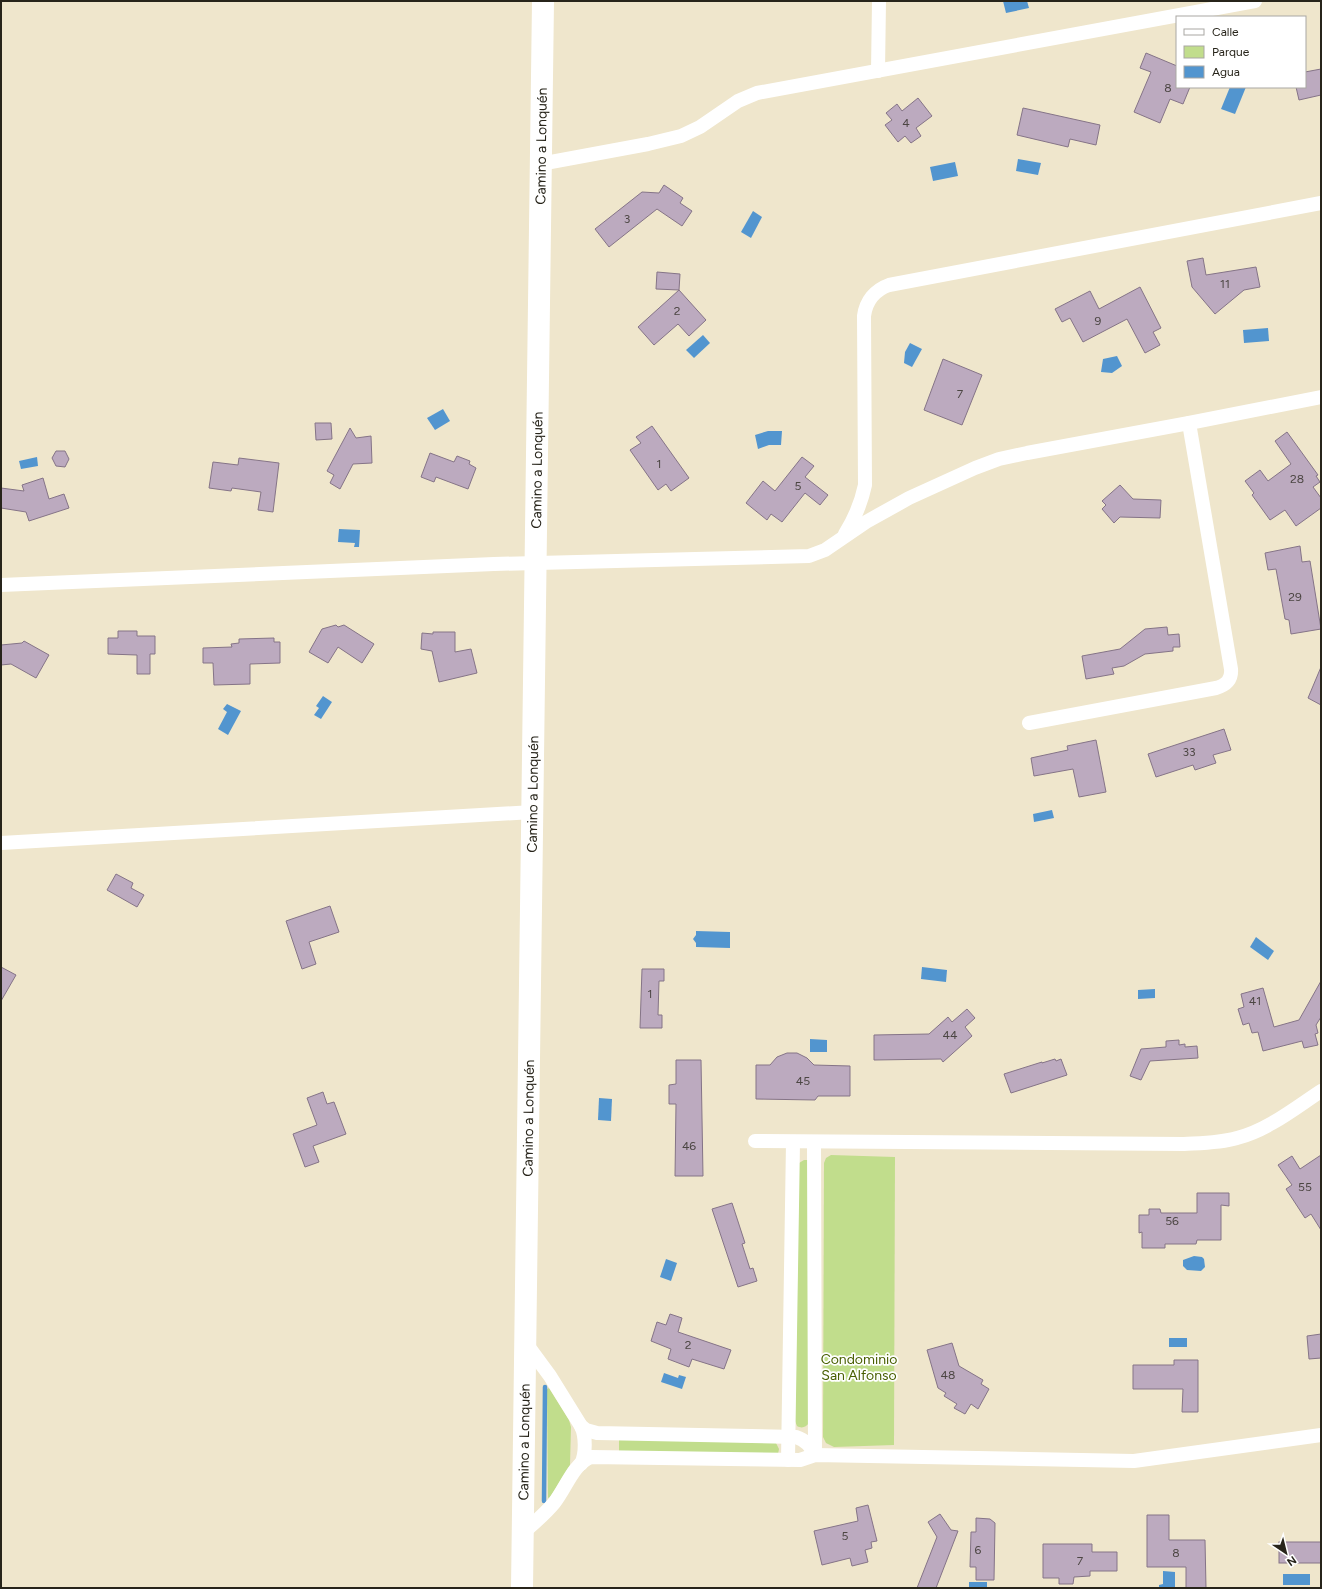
<svg xmlns="http://www.w3.org/2000/svg" width="1322" height="1589" viewBox="0 0 1322 1589" font-family="Figtree,sans-serif">
<style>
.green{fill:#c1dd8c}
.water{fill:#5295cf}
.lines{fill:none;stroke-linecap:round;stroke-linejoin:round}
.stream{stroke:#5295cf;stroke-width:4.5}
.building{fill:#bcaabf;stroke:#857487}
.street{stroke:#fff;stroke-width:14}
.primary{stroke:#fff;stroke-width:22}
.labels{text-anchor:middle;stroke-width:3.5;stroke-linejoin:round;paint-order:stroke}
.number-label{font-size:12px;fill:#4c4643}
.street-label{font-size:14px;fill:#27241a;stroke:#fff}
.park-label{font-size:14px;fill:#485e00;stroke:#fff}
</style>
<rect width="100%" height="100%" fill="#efe6cc"/>
<g class="green">
<path d="M 831,1155 L 895,1157 L 894,1445 L 834,1447 L 826,1443 L 823,1437 L 824,1163 L 826,1158 Z"/>
<path d="M 804,1160 L 808,1160 L 809,1423 C 806,1427 802,1429 797,1426 L 795,1421 L 799,1163 Z"/>
<path d="M 549,1388 L 569,1420 L 571,1427 L 570,1465 L 549,1499 L 548,1497 L 547,1389 Z"/>
<path d="M 619,1439 L 776,1443 L 779,1449 L 778,1454 L 619,1452 Z"/>
</g>
<g class="water">
<path d="M 1003,1 L 1027,1 L 1029,8 L 1006,13 Z"/>
<path d="M 1230,87 L 1246,87 L 1235,114 L 1221,109 Z"/>
<path d="M 1018,159 L 1041,163 L 1038,175 L 1016,171 Z"/>
<path d="M 955,162 L 958,176 L 933,181 L 930,167 Z"/>
<path d="M 753,211 L 762,217 L 751,238 L 741,232 Z"/>
<path d="M 1268,328 L 1269,341 L 1244,343 L 1243,330 Z"/>
<path d="M 703,335 L 710,343 L 694,358 L 686,350 Z"/>
<path d="M 910,343 L 922,349 L 912,367 L 904,363 L 905,352 Z"/>
<path d="M 1117,356 L 1122,366 L 1112,373 L 1101,372 L 1103,359 Z"/>
<path d="M 443,409 L 450,421 L 435,430 L 427,418 Z"/>
<path d="M 768,431 L 782,431 L 781,445 L 769,445 L 758,449 L 755,435 Z"/>
<path d="M 37,457 L 38,466 L 21,469 L 19,461 Z"/>
<path d="M 339,529 L 360,530 L 359,547 L 354,547 L 355,543 L 338,542 Z"/>
<path d="M 323,696 L 332,702 L 321,719 L 314,715 L 319,708 L 316,706 Z"/>
<path d="M 227,704 L 241,711 L 228,735 L 218,729 L 227,712 L 223,709 Z"/>
<path d="M 1052,810 L 1054,818 L 1034,822 L 1033,814 Z"/>
<path d="M 696,931 L 730,932 L 730,948 L 696,947 L 696,943 L 693,939 L 696,935 Z"/>
<path d="M 1256,937 L 1274,951 L 1268,960 L 1250,947 Z"/>
<path d="M 922,967 L 947,970 L 946,982 L 921,979 Z"/>
<path d="M 1155,989 L 1155,998 L 1138,999 L 1138,990 Z"/>
<path d="M 810,1039 L 827,1040 L 827,1052 L 810,1052 Z"/>
<path d="M 599,1098 L 612,1099 L 611,1121 L 598,1120 Z"/>
<path d="M 1194,1256 L 1202,1257 L 1204,1259 L 1205,1267 L 1201,1271 L 1187,1270 L 1183,1266 L 1183,1260 Z"/>
<path d="M 666,1259 L 677,1263 L 671,1281 L 660,1277 Z"/>
<rect x="1169" y="1338" width="18" height="9"/>
<path d="M 664,1373 L 678,1378 L 679,1375 L 686,1377 L 682,1389 L 661,1382 Z"/>
<path d="M 1163,1571 L 1175,1572 L 1175,1588 L 1159,1588 L 1159,1585 L 1163,1584 Z"/>
<rect x="1283" y="1574" width="27" height="11"/>
<rect x="969" y="1582" width="18" height="6"/>
</g>
<g class="lines">
<path class="stream" d="M 544,1501 L 545,1387"/>
</g>
<g class="building">
<path d="M 1146,53 L 1177,66 L 1177,87 L 1190,87 L 1183,104 L 1170,99 L 1160,123 L 1134,112 L 1151,72 L 1140,68 Z"/>
<path d="M 1321,69 L 1321,95 L 1299,100 L 1296,87 L 1305,87 L 1305,72 Z"/>
<path d="M 918,98 L 932,116 L 916,128 L 921,136 L 911,143 L 905,136 L 898,142 L 885,125 L 892,120 L 886,113 L 897,104 L 902,111 Z"/>
<path d="M 1023,108 L 1100,125 L 1096,145 L 1070,139 L 1068,147 L 1017,135 Z"/>
<path d="M 664,185 L 683,198 L 680,203 L 692,211 L 682,226 L 657,209 L 609,247 L 595,229 L 642,192 L 659,193 Z"/>
<path d="M 1203,258 L 1206,275 L 1256,267 L 1260,287 L 1244,290 L 1215,314 L 1192,287 L 1187,261 Z"/>
<path d="M 657,272 L 680,274 L 679,290 L 656,289 Z"/>
<path d="M 1140,287 L 1161,328 L 1153,332 L 1160,345 L 1145,353 L 1127,319 L 1083,342 L 1070,318 L 1062,322 L 1055,309 L 1090,291 L 1099,309 Z"/>
<path d="M 679,290 L 706,320 L 689,336 L 678,324 L 654,345 L 638,327 Z"/>
<path d="M 943,359 L 982,375 L 962,425 L 924,410 Z"/>
<path d="M 315,423 L 331,423 L 332,439 L 316,440 Z"/>
<path d="M 652,426 L 689,478 L 671,491 L 666,484 L 658,490 L 630,450 L 641,443 L 636,437 Z"/>
<path d="M 350,428 L 356,438 L 371,436 L 372,463 L 353,464 L 340,489 L 330,483 L 334,475 L 327,471 Z"/>
<path d="M 1287,432 L 1318,475 L 1316,476 L 1320,482 L 1313,487 L 1321,498 L 1321,508 L 1296,526 L 1285,510 L 1270,520 L 1252,495 L 1254,493 L 1245,481 L 1260,470 L 1268,481 L 1291,464 L 1275,441 Z"/>
<path d="M 56,451 L 65,451 L 69,459 L 65,467 L 56,466 L 52,458 Z"/>
<path d="M 430,453 L 454,462 L 457,456 L 470,461 L 469,464 L 476,468 L 468,489 L 436,477 L 434,482 L 421,477 Z"/>
<path d="M 802,457 L 814,466 L 805,477 L 828,495 L 820,505 L 805,493 L 782,522 L 771,514 L 767,520 L 746,503 L 763,481 L 775,491 Z"/>
<path d="M 239,458 L 279,463 L 273,512 L 258,510 L 261,492 L 232,488 L 231,491 L 209,488 L 213,462 L 238,465 Z"/>
<path d="M 43,478 L 49,499 L 64,494 L 69,508 L 29,521 L 26,512 L 1,508 L 1,488 L 24,491 L 22,485 Z"/>
<path d="M 1120,485 L 1133,499 L 1161,500 L 1160,518 L 1120,517 L 1114,523 L 1102,509 L 1106,505 L 1102,501 Z"/>
<path d="M 1300,546 L 1302,562 L 1310,561 L 1321,629 L 1291,634 L 1289,620 L 1285,619 L 1276,569 L 1268,570 L 1265,553 Z"/>
<path d="M 336,625 L 338,627 L 344,625 L 374,644 L 362,663 L 338,647 L 328,663 L 309,652 L 322,629 Z"/>
<path d="M 1167,627 L 1168,635 L 1179,634 L 1180,647 L 1173,647 L 1173,651 L 1145,654 L 1124,666 L 1112,668 L 1114,674 L 1086,679 L 1082,656 L 1120,649 L 1145,629 Z"/>
<path d="M 118,631 L 137,631 L 137,636 L 155,636 L 155,654 L 150,654 L 150,674 L 137,674 L 137,655 L 108,654 L 108,638 L 118,638 Z"/>
<path d="M 433,632 L 455,632 L 455,652 L 471,649 L 477,673 L 439,682 L 432,651 L 421,649 L 422,633 L 433,634 Z"/>
<path d="M 274,638 L 274,642 L 280,642 L 280,663 L 250,664 L 250,684 L 214,685 L 213,663 L 203,663 L 203,648 L 232,647 L 231,644 L 239,643 L 239,639 Z"/>
<path d="M 24,641 L 49,655 L 36,678 L 11,664 L 1,665 L 1,645 L 22,643 Z"/>
<path d="M 1321,667 L 1321,705 L 1308,698 Z"/>
<path d="M 1224,729 L 1231,750 L 1213,755 L 1216,763 L 1195,770 L 1193,765 L 1156,777 L 1148,754 Z"/>
<path d="M 1096,740 L 1106,792 L 1079,797 L 1073,769 L 1034,776 L 1031,758 L 1068,750 L 1067,746 Z"/>
<path d="M 116,874 L 133,883 L 131,888 L 144,895 L 137,907 L 107,890 Z"/>
<path d="M 330,906 L 339,932 L 309,942 L 316,964 L 302,969 L 286,921 Z"/>
<path d="M 1,967 L 16,975 L 1,1001 Z"/>
<path d="M 642,969 L 664,969 L 664,981 L 659,981 L 658,1015 L 662,1015 L 662,1028 L 640,1028 Z"/>
<path d="M 1321,981 L 1321,1017 L 1316,1025 L 1318,1033 L 1315,1034 L 1318,1045 L 1304,1048 L 1302,1041 L 1263,1051 L 1258,1032 L 1252,1033 L 1249,1023 L 1243,1025 L 1238,1009 L 1244,1007 L 1241,994 L 1263,988 L 1274,1027 L 1299,1020 Z"/>
<path d="M 967,1009 L 975,1018 L 965,1027 L 972,1036 L 943,1062 L 941,1059 L 874,1060 L 874,1035 L 929,1034 L 948,1017 L 952,1022 Z"/>
<path d="M 1179,1040 L 1179,1045 L 1185,1044 L 1185,1047 L 1197,1046 L 1198,1058 L 1150,1061 L 1141,1080 L 1130,1076 L 1141,1049 L 1166,1047 L 1166,1041 Z"/>
<path d="M 787,1053 L 797,1053 L 807,1058 L 814,1065 L 850,1066 L 850,1096 L 818,1096 L 815,1100 L 756,1099 L 756,1065 L 770,1065 L 777,1057 Z"/>
<path d="M 1055,1059 L 1056,1061 L 1061,1059 L 1067,1075 L 1011,1093 L 1004,1074 L 1042,1062 L 1042,1063 Z"/>
<path d="M 676,1060 L 701,1060 L 703,1176 L 675,1176 L 676,1104 L 669,1104 L 669,1085 L 676,1084 Z"/>
<path d="M 323,1092 L 327,1104 L 334,1102 L 346,1134 L 313,1146 L 319,1162 L 305,1167 L 293,1134 L 317,1125 L 307,1098 Z"/>
<path d="M 1321,1155 L 1321,1230 L 1311,1214 L 1305,1218 L 1286,1189 L 1292,1185 L 1278,1165 L 1292,1156 L 1300,1169 Z"/>
<path d="M 1197,1193 L 1229,1193 L 1229,1206 L 1221,1205 L 1221,1240 L 1197,1240 L 1196,1244 L 1165,1244 L 1165,1248 L 1142,1248 L 1142,1232 L 1139,1233 L 1139,1215 L 1149,1215 L 1149,1209 L 1160,1209 L 1161,1213 L 1197,1213 Z"/>
<path d="M 732,1203 L 745,1243 L 742,1244 L 750,1269 L 753,1268 L 757,1281 L 738,1287 L 712,1209 Z"/>
<path d="M 670,1314 L 682,1318 L 678,1332 L 731,1350 L 724,1369 L 692,1359 L 689,1367 L 668,1359 L 671,1349 L 651,1341 L 657,1322 L 666,1325 Z"/>
<path d="M 1321,1334 L 1321,1358 L 1309,1359 L 1307,1336 Z"/>
<path d="M 952,1343 L 959,1366 L 983,1380 L 981,1384 L 989,1389 L 978,1409 L 971,1404 L 965,1414 L 954,1408 L 957,1404 L 944,1396 L 946,1393 L 938,1388 L 927,1350 Z"/>
<path d="M 1174,1360 L 1198,1360 L 1198,1412 L 1182,1412 L 1183,1389 L 1133,1389 L 1133,1365 L 1174,1365 Z"/>
<path d="M 868,1505 L 877,1541 L 871,1542 L 872,1548 L 865,1550 L 868,1562 L 852,1566 L 850,1558 L 822,1565 L 814,1531 L 858,1521 L 856,1508 Z"/>
<path d="M 940,1514 L 951,1530 L 958,1531 L 936,1588 L 917,1588 L 937,1537 L 928,1522 Z"/>
<path d="M 1147,1515 L 1169,1515 L 1169,1540 L 1205,1540 L 1206,1588 L 1186,1588 L 1186,1567 L 1147,1567 Z"/>
<path d="M 976,1518 L 990,1519 L 995,1523 L 994,1580 L 976,1580 L 976,1567 L 970,1567 L 971,1532 L 976,1532 Z"/>
<rect x="1279" y="1542" width="42" height="21"/>
<path d="M 1043,1544 L 1092,1544 L 1092,1552 L 1117,1552 L 1117,1571 L 1090,1571 L 1090,1576 L 1074,1577 L 1073,1584 L 1059,1584 L 1059,1578 L 1043,1578 Z"/>
</g>
<g class="lines">
<g class="street">
<path d="M 878,71 L 879,1"/>
<path d="M 540,164 L 648,144 L 681,136 L 700,127 L 738,101 L 757,93 L 1255,1"/>
<path d="M 845,534 C 855,518 861,504 865,485 L 864,316 C 866,301 875,290 889,285 L 1321,203"/>
<path d="M 1,585 L 494,564 L 809,556 L 825,550 L 866,522 L 909,498 L 975,468 L 999,459 L 1027,453 L 1189,423 L 1321,397"/>
<path d="M 1029,723 L 1216,688 C 1226,685 1232,680 1231,669 L 1189,423"/>
<path d="M 1,843 L 533,812"/>
<path d="M 755,1141 L 1184,1144 C 1202,1143 1220,1143 1237,1138 C 1268,1130 1295,1108 1321,1091"/>
<path d="M 814,1142 L 815,1455"/>
<path d="M 525,1342 L 550,1376 L 581,1426 L 586,1430 L 597,1433 L 796,1437 C 806,1440 811,1446 815,1455"/>
<path d="M 788,1460 L 793,1142"/>
<path d="M 581,1464 C 586,1454 586,1436 581,1426"/>
<path d="M 523,1533 C 534,1523 545,1514 554,1503 C 566,1488 573,1464 591,1457 L 800,1460 L 815,1455 L 1134,1461 L 1321,1435"/>
</g>
<path class="primary" id="s1" d="M 522,1588 L 543,1"/>
</g>
<g class="labels">
<g class="number-label">
<text x="1168" y="92">8</text>
<text x="906" y="127">4</text>
<text x="627" y="223">3</text>
<text x="1225" y="288">11</text>
<text x="677" y="315">2</text>
<text x="1098" y="325">9</text>
<text x="960" y="398">7</text>
<text x="659" y="468">1</text>
<text x="1297" y="483">28</text>
<text x="798" y="490">5</text>
<text x="1295" y="601">29</text>
<text x="1189" y="756">33</text>
<text x="650" y="998">1</text>
<text x="1255" y="1005">41</text>
<text x="950" y="1039">44</text>
<text x="803" y="1085">45</text>
<text x="689" y="1150">46</text>
<text x="1305" y="1191">55</text>
<text x="1172" y="1225">56</text>
<text x="688" y="1349">2</text>
<text x="948" y="1379">48</text>
<text x="845" y="1540">5</text>
<text x="978" y="1554">6</text>
<text x="1176" y="1557">8</text>
<text x="1080" y="1565">7</text>
</g>
<g class="street-label">
<text dy="5" stroke="none"><textPath href="#s1" startOffset="1442">Camino a Lonquén</textPath></text>
<text dy="5" stroke="none"><textPath href="#s1" startOffset="1118">Camino a Lonquén</textPath></text>
<text dy="5" stroke="none"><textPath href="#s1" startOffset="794">Camino a Lonquén</textPath></text>
<text dy="5" stroke="none"><textPath href="#s1" startOffset="470">Camino a Lonquén</textPath></text>
<text dy="5" stroke="none"><textPath href="#s1" startOffset="146">Camino a Lonquén</textPath></text>
</g>
<g class="park-label">
<text x="859" y="1364">Condominio<tspan x="859" dy="16">San Alfonso</tspan></text>
</g>
</g>
<rect width="1322" height="1589" fill="none" stroke="#27241a" stroke-width="4"/>
<rect x="1176" y="16" width="130" height="72" fill="#ffffff" stroke="#a9a7a3"/>
<rect x="1184" y="29" width="20" height="6" fill="#ffffff" stroke="#a9a7a3"/>
<text x="1212" y="36" font-size="12" fill="#27241a">Calle</text>
<rect x="1184" y="46" width="20" height="12" fill="#c1dd8c" stroke="#a9a7a3"/>
<text x="1212" y="56" font-size="12" fill="#27241a">Parque</text>
<rect x="1184" y="66" width="20" height="12" fill="#5295cf" stroke="#a9a7a3"/>
<text x="1212" y="76" font-size="12" fill="#27241a">Agua</text>
<g transform="translate(1286 1553) rotate(145)" stroke="#ffffff" stroke-width="3" paint-order="stroke">
<path d="M0-3L7 15L0 10L-7 15Z" fill="#27241a"/>
<text y="-6" font-size="11" font-weight="bold" text-anchor="middle" fill="#27241a">N</text>
</g>
</svg>
